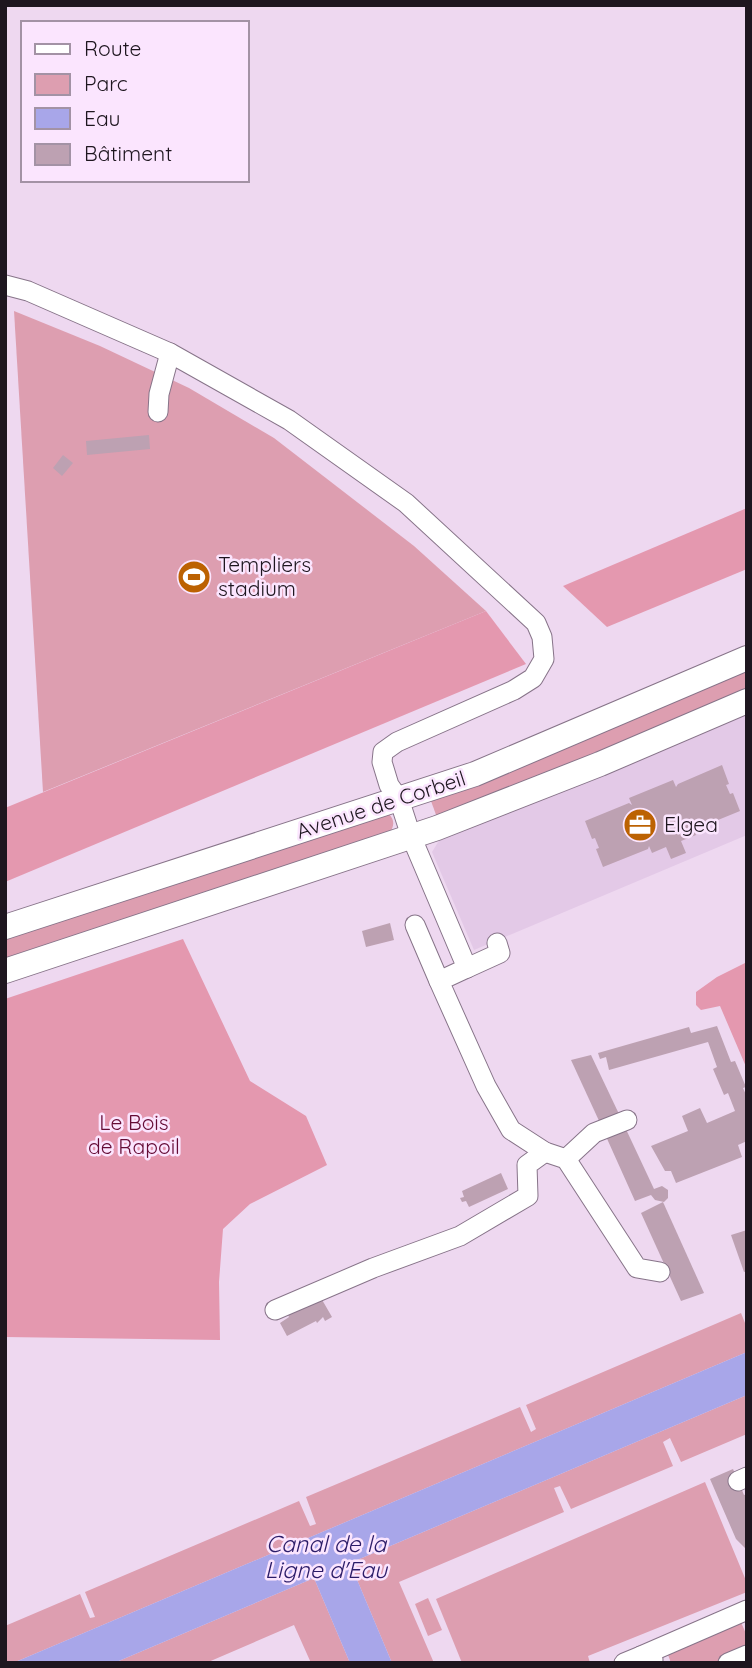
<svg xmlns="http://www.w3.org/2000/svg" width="752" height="1668" viewBox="0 0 752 1668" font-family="Quicksand,sans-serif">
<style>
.built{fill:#e3c9e7}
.green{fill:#dd9eb0}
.forest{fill:#e498af}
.water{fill:#a8a6e9}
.building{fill:#bda1b2}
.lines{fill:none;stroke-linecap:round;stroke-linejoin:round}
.minor-casing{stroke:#877489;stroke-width:21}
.major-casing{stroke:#877489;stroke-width:26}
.minor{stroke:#fff;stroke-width:19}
.major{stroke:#fff;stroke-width:24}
.labels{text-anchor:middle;stroke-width:5;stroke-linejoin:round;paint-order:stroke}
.poi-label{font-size:21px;fill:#1e161f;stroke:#fbe5fe;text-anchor:start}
.street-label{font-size:21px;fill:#1e161f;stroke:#fbe5fe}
.park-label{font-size:21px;fill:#650b35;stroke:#fbe5fe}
.water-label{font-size:23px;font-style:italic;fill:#2b1c68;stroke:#fbe5fe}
</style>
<rect width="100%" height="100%" fill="#eed8f0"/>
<path class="built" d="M 747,707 L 747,835 L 474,950 L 432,852 L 443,834 Z"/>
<g class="green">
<path d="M 14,311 L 100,346 L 189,388 L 274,438 L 414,546 L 486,611 L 43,792 Z"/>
<path d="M 747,665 L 747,697 L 439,823 L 431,801 Z"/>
<path d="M 389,814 C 395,821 394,825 390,833 L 5,964 L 5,935 Z"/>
<path d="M 741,1313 L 747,1328 L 747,1352 L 13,1663 L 5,1663 L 5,1626 L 80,1594 L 90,1618 L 95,1617 L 85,1592 L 299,1501 L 310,1526 L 316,1524 L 306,1497 L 520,1407 L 531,1432 L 536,1429 L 526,1405 Z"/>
<path d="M 747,1395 L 747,1434 L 681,1462 L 670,1438 L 663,1442 L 673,1466 L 571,1509 L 560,1486 L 554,1488 L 564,1512 L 399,1582 L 434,1663 L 392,1663 L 350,1563 Z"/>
<path d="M 705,1482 L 747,1583 L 747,1592 L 588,1656 L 590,1663 L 462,1663 L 436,1599 Z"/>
<path d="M 314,1578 L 350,1663 L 311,1663 L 294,1625 L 206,1663 L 114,1663 Z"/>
<path d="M 428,1598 L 442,1630 L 428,1636 L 415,1604 Z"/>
<path d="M 740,1620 L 747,1636 L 747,1649 L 713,1663 L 671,1663 L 667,1652 Z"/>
</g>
<g class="forest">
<path d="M 747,508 L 747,569 L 607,627 L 563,586 Z"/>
<path d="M 486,611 L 526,664 L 5,882 L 5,808 Z"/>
<path d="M 183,939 L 250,1081 L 306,1116 L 327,1165 L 250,1204 L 223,1229 L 219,1282 L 220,1340 L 5,1337 L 5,999 Z"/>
<path d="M 747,962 L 747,1069 L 720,1006 L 701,1010 L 696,1005 L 696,992 L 717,977 Z"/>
</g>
<path class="water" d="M 747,1352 L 747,1395 L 350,1563 L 392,1663 L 350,1663 L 314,1578 L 114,1663 L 13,1663 Z"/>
<g class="building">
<path d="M 149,435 L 150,449 L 87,455 L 86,441 Z"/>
<path d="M 63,455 L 73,463 L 62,476 L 53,468 Z"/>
<path d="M 722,765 L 729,784 L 726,785 L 730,794 L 733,793 L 740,811 L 696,829 L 693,827 L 696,835 L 681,841 L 686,853 L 671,859 L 666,847 L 652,853 L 649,846 L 648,849 L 603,867 L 596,849 L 599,848 L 595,838 L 592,839 L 585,821 L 629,803 L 632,805 L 629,798 L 673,780 L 676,787 L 678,784 Z"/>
<path d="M 390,923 L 394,940 L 366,947 L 362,931 Z"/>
<path d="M 717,1026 L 731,1062 L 735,1061 L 746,1087 L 743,1088 L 747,1097 L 747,1141 L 738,1145 L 742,1157 L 676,1183 L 671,1171 L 665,1171 L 651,1146 L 688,1131 L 682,1116 L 700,1108 L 707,1123 L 735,1111 L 728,1093 L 724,1095 L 713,1069 L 717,1067 L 708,1042 L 609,1070 L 606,1057 L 600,1059 L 598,1053 L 689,1027 L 691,1033 Z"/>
<path d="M 591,1055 L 619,1114 L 600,1123 L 571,1060 Z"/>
<path d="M 624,1125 L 654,1189 L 662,1186 L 668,1190 L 668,1198 L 664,1202 L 655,1200 L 651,1195 L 635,1201 L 604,1132 Z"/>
<path d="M 501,1173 L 508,1189 L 469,1207 L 466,1201 L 462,1202 L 460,1198 L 464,1197 L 462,1191 Z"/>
<path d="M 663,1202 L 704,1293 L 681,1301 L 641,1213 Z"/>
<path d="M 747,1230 L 747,1271 L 744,1272 L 731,1235 Z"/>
<path d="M 321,1298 L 332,1317 L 325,1321 L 323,1317 L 317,1323 L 316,1321 L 287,1336 L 280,1323 L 289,1317 L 288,1315 Z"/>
<path d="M 733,1469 L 744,1495 L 747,1494 L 747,1550 L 736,1539 L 710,1479 Z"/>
</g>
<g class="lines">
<defs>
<g id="minor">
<path d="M 5,285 L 28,291 L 170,353"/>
<path d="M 158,412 L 159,394 L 170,353 L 289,420 L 406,503 L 536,623 L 542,637 L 544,659 L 533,678 L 514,690 L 397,742 L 383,752 L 382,762 L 389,785 L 399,799 L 411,836 L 467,968 L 439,981 L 486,1086 L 511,1130 L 545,1152 L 566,1159 L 637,1268 L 660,1272"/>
<path d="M 415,925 L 439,981"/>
<path d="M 467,968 L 500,953 L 497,943"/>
<path d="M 566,1159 L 594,1133 L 627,1120"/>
<path d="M 275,1310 L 373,1268 L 460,1236 L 528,1196 L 527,1165 L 545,1152"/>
<path d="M 738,1481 L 747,1477"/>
<path d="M 641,1656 L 747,1610"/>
<path d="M 624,1663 L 641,1656 L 653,1660"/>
<path d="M 728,1663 L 747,1655"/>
</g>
<g id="major">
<path d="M 5,927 L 475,774 L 747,658"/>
<path d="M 5,971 L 437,828 L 600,764 L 747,701"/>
</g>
</defs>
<use href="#minor" class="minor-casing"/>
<use href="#major" class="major-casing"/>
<use href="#minor" class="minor"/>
<use href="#major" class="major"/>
</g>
<defs>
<symbol id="stadium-disc" viewBox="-11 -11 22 22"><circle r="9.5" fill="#bc6202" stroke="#fbe5fe"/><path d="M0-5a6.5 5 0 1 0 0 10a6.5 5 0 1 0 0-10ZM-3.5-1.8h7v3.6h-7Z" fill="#fff"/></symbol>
<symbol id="office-disc" viewBox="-11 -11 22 22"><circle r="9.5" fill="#bc6202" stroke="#fbe5fe"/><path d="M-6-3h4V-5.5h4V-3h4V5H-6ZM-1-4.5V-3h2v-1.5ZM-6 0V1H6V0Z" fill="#fff"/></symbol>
</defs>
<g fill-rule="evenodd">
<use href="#stadium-disc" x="175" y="558" width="38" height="38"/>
<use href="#office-disc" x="621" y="806" width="38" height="38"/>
</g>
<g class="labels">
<g class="poi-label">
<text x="218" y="572">Templiers<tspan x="218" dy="24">stadium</tspan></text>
<text x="664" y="832">Elgea</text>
</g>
<g class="street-label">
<text transform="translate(381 805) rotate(-18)" y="7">Avenue de Corbeil</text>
</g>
<g class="park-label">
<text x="134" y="1130">Le Bois<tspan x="134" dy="24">de Rapoil</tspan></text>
</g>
<g class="water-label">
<text x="326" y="1552">Canal de la<tspan x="326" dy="26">Ligne d'Eau</tspan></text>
</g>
</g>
<rect width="752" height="1668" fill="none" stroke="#1e161f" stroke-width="14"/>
<rect x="21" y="21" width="228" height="161" fill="#fbe5fe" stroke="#a392a5" stroke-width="2"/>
<rect x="35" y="44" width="35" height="10" fill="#ffffff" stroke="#a392a5" stroke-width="2"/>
<text x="84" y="56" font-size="21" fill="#1e161f">Route</text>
<rect x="35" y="74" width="35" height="21" fill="#dd9eb0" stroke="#a392a5" stroke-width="2"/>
<text x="84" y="91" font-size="21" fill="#1e161f">Parc</text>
<rect x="35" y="108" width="35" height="21" fill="#a8a6e9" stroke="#a392a5" stroke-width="2"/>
<text x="84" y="126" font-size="21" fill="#1e161f">Eau</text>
<rect x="35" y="144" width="35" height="21" fill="#bda1b2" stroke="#a392a5" stroke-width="2"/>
<text x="84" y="161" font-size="21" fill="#1e161f">Bâtiment</text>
</svg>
